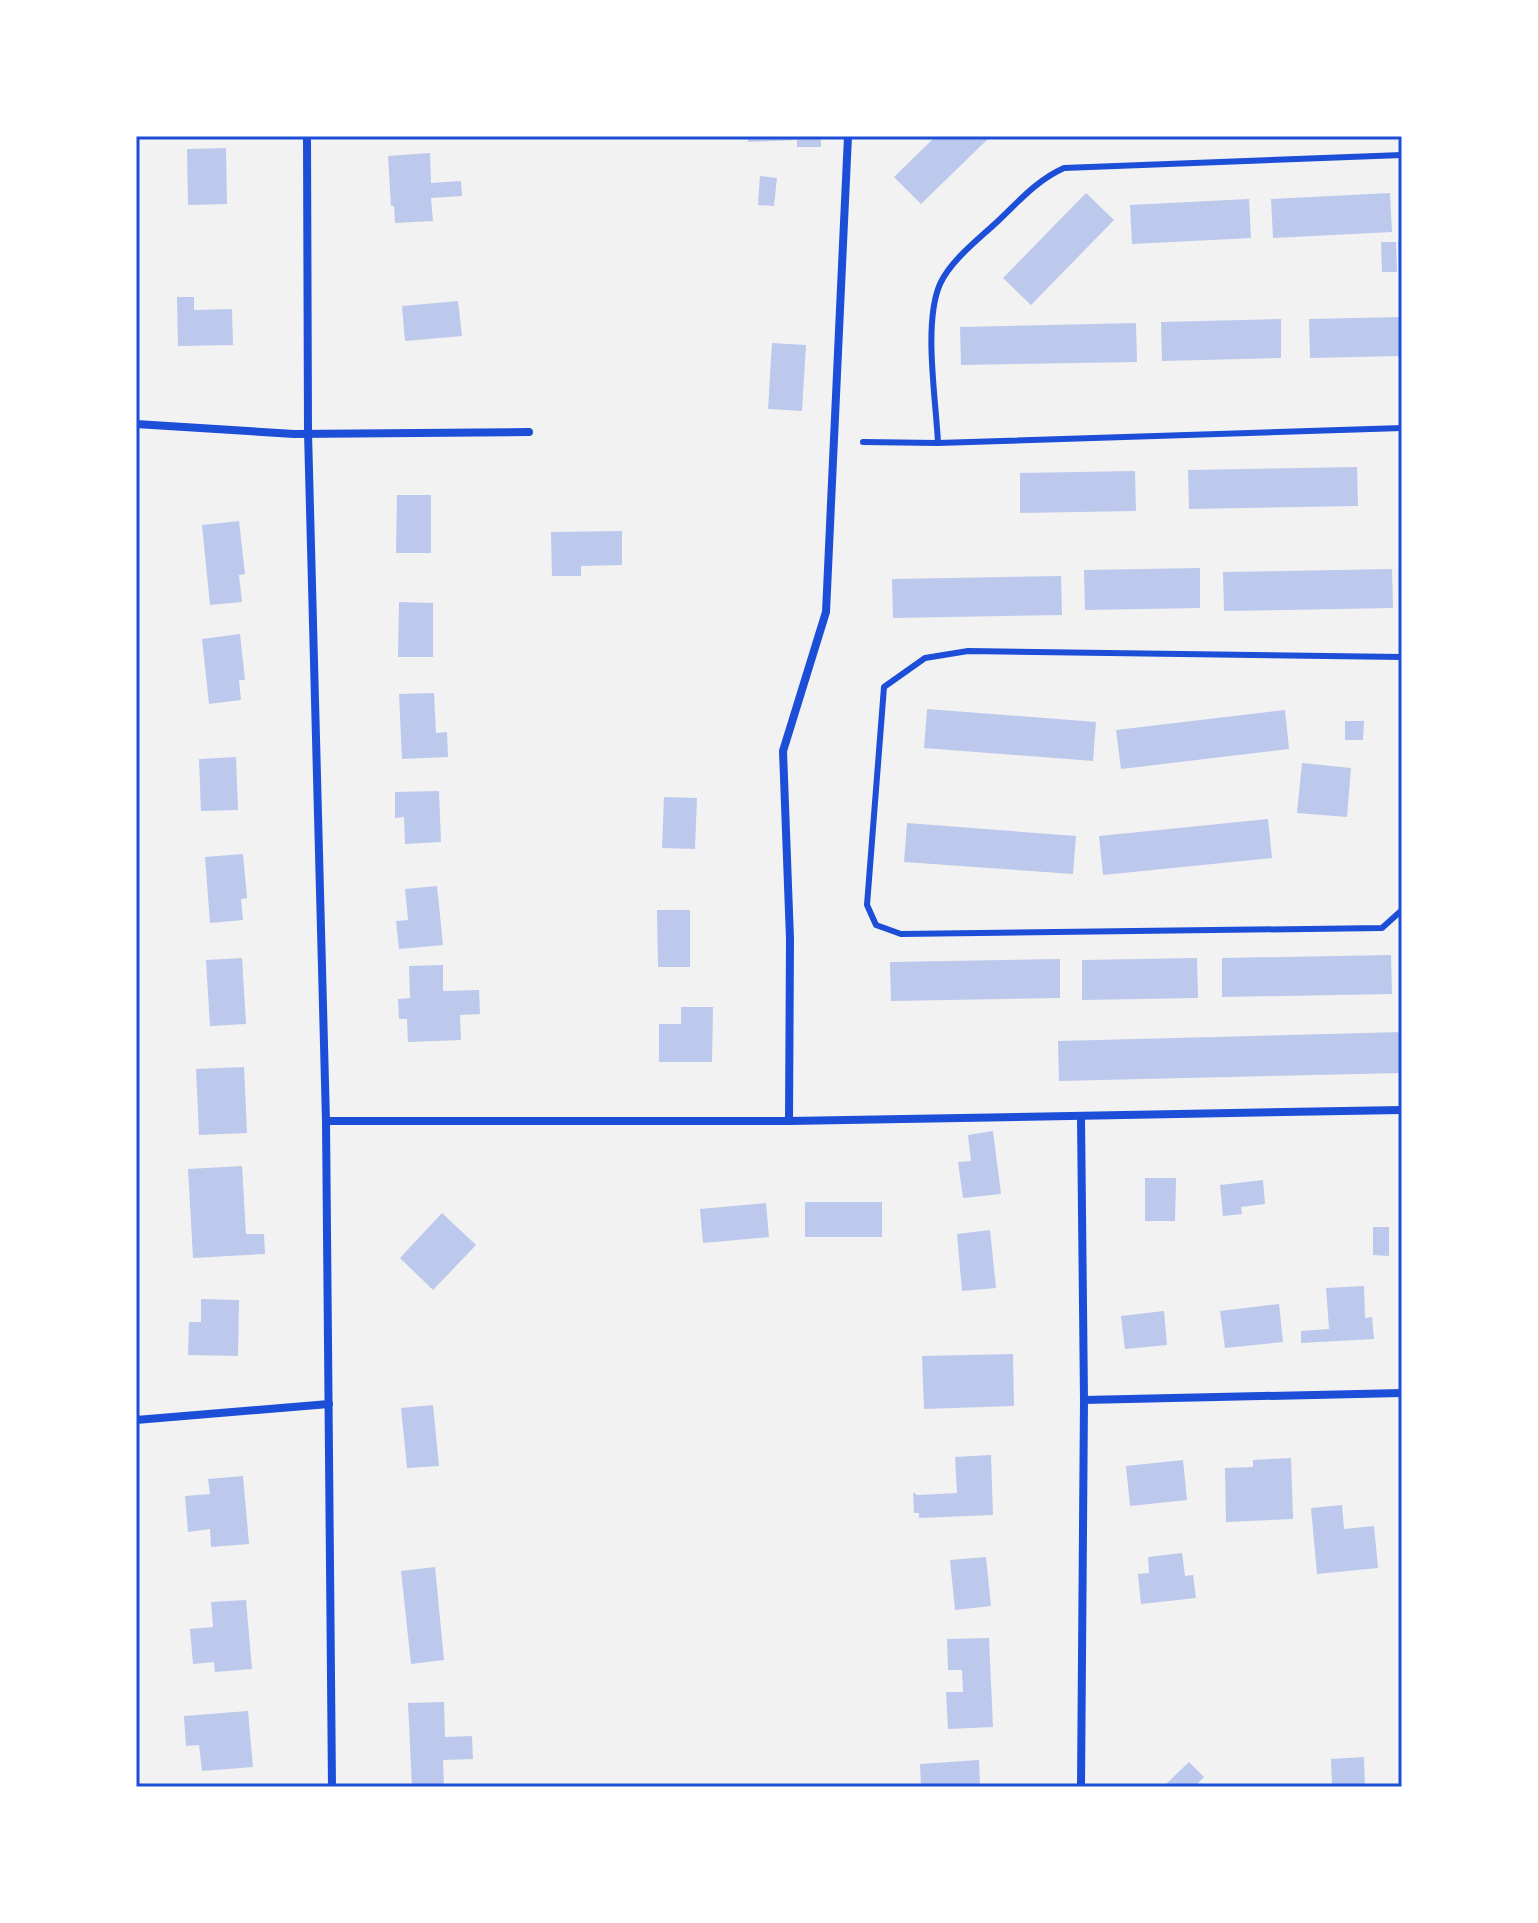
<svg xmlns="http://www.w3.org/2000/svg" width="1538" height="1923" viewBox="0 0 1538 1923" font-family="'Open Sans',sans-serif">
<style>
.building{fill:#bdc9ec}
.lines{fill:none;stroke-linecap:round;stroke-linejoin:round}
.service{stroke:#1d4ed8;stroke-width:6}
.minor{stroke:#1d4ed8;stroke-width:8}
.neatline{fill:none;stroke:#1d4ed8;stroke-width:3}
</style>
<rect width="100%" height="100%" fill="#f2f2f2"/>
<g class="building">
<path d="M 748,136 L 821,136 L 821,147 L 797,147 L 797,140 L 748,142 Z"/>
<path d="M 936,136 L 991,136 L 921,204 L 894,177 Z"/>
<path d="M 226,148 L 227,204 L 188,205 L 187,149 Z"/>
<path d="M 430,153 L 431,183 L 461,181 L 462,196 L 431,198 L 433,221 L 395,223 L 394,206 L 391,206 L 388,156 Z"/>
<path d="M 760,176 L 777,178 L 774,206 L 758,205 Z"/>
<path d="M 1086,193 L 1114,220 L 1031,305 L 1003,278 Z"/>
<path d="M 1390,193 L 1392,232 L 1273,238 L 1271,199 Z"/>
<path d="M 1249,199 L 1251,238 L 1132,244 L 1130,205 Z"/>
<path d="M 1381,242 L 1396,242 L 1397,272 L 1382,272 Z"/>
<path d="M 1398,242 L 1402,242 L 1402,272 L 1399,272 Z"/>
<path d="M 177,297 L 194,297 L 194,310 L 232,309 L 233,345 L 178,346 Z"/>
<path d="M 458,301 L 462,336 L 405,341 L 402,306 Z"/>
<path d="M 1402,317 L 1402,356 L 1310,358 L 1309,319 Z"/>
<path d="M 1281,319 L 1281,358 L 1162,361 L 1161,322 Z"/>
<path d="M 1136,323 L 1137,362 L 961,365 L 960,327 Z"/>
<path d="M 772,343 L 806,345 L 802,411 L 768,409 Z"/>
<path d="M 1357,467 L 1358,506 L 1189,509 L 1188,470 Z"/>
<path d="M 1135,471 L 1136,511 L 1020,513 L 1020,473 Z"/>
<path d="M 397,495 L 431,495 L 431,553 L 396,553 Z"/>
<path d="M 239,521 L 245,574 L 239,575 L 242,602 L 210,605 L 202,525 Z"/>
<path d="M 622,531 L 622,565 L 581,566 L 581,576 L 552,576 L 551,532 Z"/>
<path d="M 1200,568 L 1200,608 L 1085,610 L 1084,570 Z"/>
<path d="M 1392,569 L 1393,608 L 1224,611 L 1223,572 Z"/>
<path d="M 1061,576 L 1062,615 L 893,618 L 892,579 Z"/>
<path d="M 399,602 L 433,603 L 433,657 L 398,657 Z"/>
<path d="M 240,634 L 245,680 L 239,680 L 241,700 L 209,704 L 202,639 Z"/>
<path d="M 434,693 L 436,733 L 447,732 L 448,757 L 402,759 L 399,694 Z"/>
<path d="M 927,709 L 1096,722 L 1093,761 L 924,748 Z"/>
<path d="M 1285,710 L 1289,749 L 1121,769 L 1116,730 Z"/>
<path d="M 1345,721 L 1364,721 L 1363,740 L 1345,740 Z"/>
<path d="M 236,757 L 238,810 L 201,811 L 199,759 Z"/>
<path d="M 1302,763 L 1351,768 L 1347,817 L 1297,813 Z"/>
<path d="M 439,791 L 441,842 L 405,844 L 404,817 L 395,818 L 395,792 Z"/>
<path d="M 664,797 L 697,798 L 695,849 L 662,848 Z"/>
<path d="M 1268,819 L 1272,858 L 1103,875 L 1099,836 Z"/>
<path d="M 907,823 L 1076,836 L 1073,874 L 904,862 Z"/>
<path d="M 243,854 L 247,898 L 241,899 L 243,920 L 210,923 L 205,857 Z"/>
<path d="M 437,886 L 443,945 L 399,949 L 396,921 L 408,920 L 405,889 Z"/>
<path d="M 657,910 L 690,910 L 690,967 L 658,967 Z"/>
<path d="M 1391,955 L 1392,994 L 1222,997 L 1222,958 Z"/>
<path d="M 242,958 L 246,1024 L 210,1026 L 206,960 Z"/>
<path d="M 1197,958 L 1198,998 L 1082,1000 L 1082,960 Z"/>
<path d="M 1060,959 L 1060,998 L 891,1001 L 890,962 Z"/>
<path d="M 443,965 L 443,991 L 479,990 L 480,1014 L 460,1015 L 461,1040 L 408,1042 L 407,1019 L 399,1019 L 398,999 L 410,998 L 409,966 Z"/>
<path d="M 681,1007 L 713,1007 L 712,1062 L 659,1062 L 659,1024 L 681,1024 Z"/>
<path d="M 1402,1032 L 1402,1073 L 1059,1081 L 1058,1041 Z"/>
<path d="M 244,1067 L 247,1133 L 199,1135 L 196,1069 Z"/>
<path d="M 993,1131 L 1001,1194 L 963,1198 L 958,1162 L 971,1161 L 968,1135 Z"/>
<path d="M 242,1166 L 246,1234 L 264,1234 L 265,1254 L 193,1258 L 188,1169 Z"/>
<path d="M 1145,1178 L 1176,1178 L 1175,1221 L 1145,1221 Z"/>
<path d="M 1263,1180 L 1265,1204 L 1241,1207 L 1242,1214 L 1223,1216 L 1220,1185 Z"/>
<rect x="805" y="1202" width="77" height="35"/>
<path d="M 766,1203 L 769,1237 L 703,1243 L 700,1209 Z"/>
<path d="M 442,1213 L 476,1245 L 433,1290 L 400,1258 Z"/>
<path d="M 1373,1227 L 1389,1227 L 1389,1256 L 1373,1255 Z"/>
<path d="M 990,1230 L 996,1288 L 962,1291 L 957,1234 Z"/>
<path d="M 1364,1286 L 1365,1318 L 1372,1317 L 1374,1339 L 1301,1343 L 1301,1331 L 1329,1329 L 1326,1288 Z"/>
<path d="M 201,1299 L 239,1300 L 238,1356 L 188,1355 L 189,1322 L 201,1322 Z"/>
<path d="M 1279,1304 L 1283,1342 L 1225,1348 L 1220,1311 Z"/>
<path d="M 1164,1311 L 1167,1345 L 1125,1349 L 1121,1316 Z"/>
<path d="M 1013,1354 L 1014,1406 L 924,1409 L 922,1356 Z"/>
<path d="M 433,1405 L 439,1466 L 407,1468 L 401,1408 Z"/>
<path d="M 991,1455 L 993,1515 L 919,1518 L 919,1513 L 914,1513 L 913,1492 L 917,1495 L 957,1493 L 955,1457 Z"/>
<path d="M 1291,1458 L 1293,1519 L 1226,1522 L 1225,1468 L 1253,1467 L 1253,1460 Z"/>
<path d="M 1183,1460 L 1187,1500 L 1130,1506 L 1126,1466 Z"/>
<path d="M 243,1476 L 249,1544 L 211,1547 L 210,1529 L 188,1532 L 185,1496 L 210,1494 L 208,1479 Z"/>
<path d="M 1342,1505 L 1344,1529 L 1374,1526 L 1378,1568 L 1317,1574 L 1311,1508 Z"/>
<path d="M 1182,1553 L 1185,1576 L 1193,1575 L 1196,1598 L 1141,1604 L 1138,1574 L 1149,1573 L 1148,1557 Z"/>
<path d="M 986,1557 L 991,1606 L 955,1610 L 950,1560 Z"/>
<path d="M 435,1567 L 444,1660 L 411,1664 L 401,1571 Z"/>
<path d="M 246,1600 L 252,1669 L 215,1672 L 214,1662 L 193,1664 L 190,1629 L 213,1627 L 211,1602 Z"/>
<path d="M 989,1638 L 993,1727 L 948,1729 L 946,1692 L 963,1692 L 962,1670 L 948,1670 L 947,1639 Z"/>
<path d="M 444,1702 L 445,1737 L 472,1736 L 473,1759 L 443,1760 L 444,1787 L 412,1787 L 408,1703 Z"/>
<path d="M 248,1711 L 253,1767 L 202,1771 L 199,1745 L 186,1746 L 184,1716 Z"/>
<path d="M 1364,1757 L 1365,1787 L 1332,1787 L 1331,1759 Z"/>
<path d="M 979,1760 L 980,1787 L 921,1787 L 920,1764 Z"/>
<path d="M 1189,1762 L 1204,1777 L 1198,1783 L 1202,1787 L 1163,1787 Z"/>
</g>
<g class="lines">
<g class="service">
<path d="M 863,442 L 938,443 L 1402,428"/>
<path d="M 938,443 C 936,399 923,323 940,284 C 951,260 979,239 998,221 C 1019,201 1037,180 1064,168 L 1402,155"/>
<path d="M 1402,657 L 968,651 L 925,658 L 884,687 L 867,905 L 876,925 L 901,934 L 1382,928 L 1402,910"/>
</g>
<g class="minor">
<path d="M 307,136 L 308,432 L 326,1121 L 332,1787"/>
<path d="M 136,424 L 294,434 L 529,432"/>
<path d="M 326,1121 L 789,1121 L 1402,1110"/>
<path d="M 789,1121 L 790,939 L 783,751 L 826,612 L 848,136"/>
<path d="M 1084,1400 L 1402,1393"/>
<path d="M 136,1420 L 329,1404"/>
<path d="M 1081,1787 L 1084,1400 L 1081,1117"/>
</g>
</g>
<rect width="1538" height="1923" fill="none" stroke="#ffffff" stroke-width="276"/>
<rect x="138" y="138" width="1262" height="1647" class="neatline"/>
</svg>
